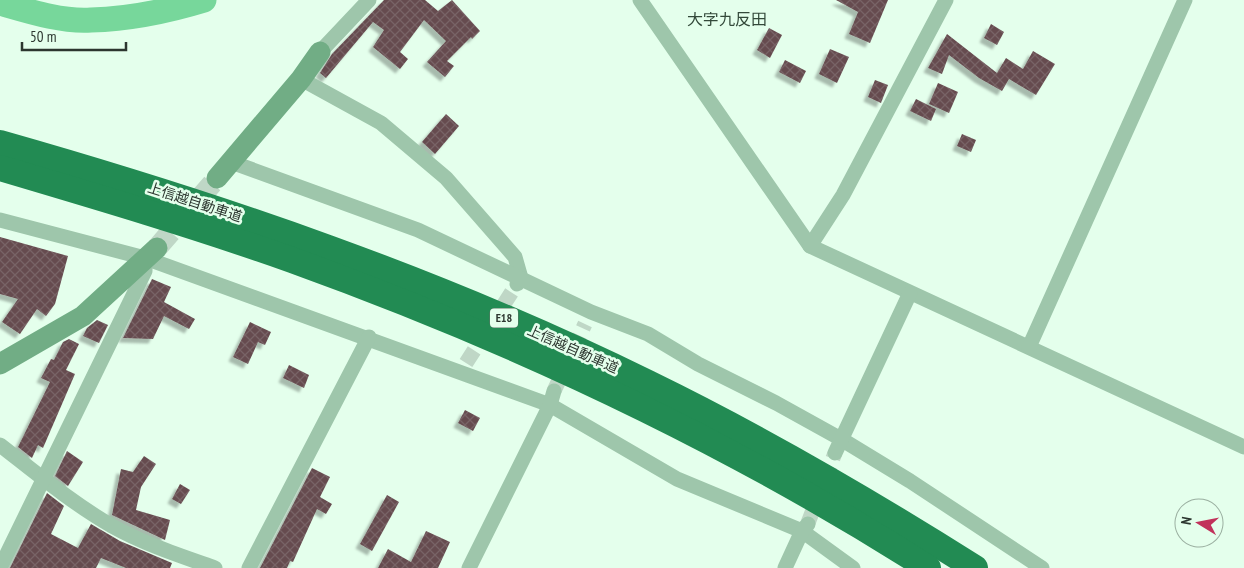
<svg xmlns="http://www.w3.org/2000/svg" width="1244" height="568" viewBox="0 0 1244 568" font-family="'PT Sans Narrow','Noto Sans JP',sans-serif">
<style>
.lines{fill:none;stroke-linecap:round;stroke-linejoin:round}
.river{stroke:#77d79b;stroke-width:25}
.building{fill:url(#building-cross-hatch);filter:url(#shadow)}
.street-tunnel{stroke:#bfd7c6;stroke-width:15;stroke-dasharray:15 8;stroke-linecap:butt}
.secondary-tunnel{stroke:#bfd7c6;stroke-width:21;stroke-dasharray:21 11;stroke-linecap:butt}
.street{stroke:#9ec6ab;stroke-width:15}
.secondary{stroke:#71ad85;stroke-width:21}
.highway{stroke:#228b53;stroke-width:26}
.labels{text-anchor:middle;stroke-width:5;stroke-linejoin:round;paint-order:stroke}
.shield{fill:#e4ffec;stroke:#637268;stroke-width:1}
.shield-label{font-size:12px;font-weight:bold;fill:#2c362f}
.street-label{font-size:14px;fill:#2c362f;stroke:#e4ffec}
.quarter-label{font-size:16px;fill:#33493a;stroke:#e4ffec}
</style>
<defs>
<pattern id="building-cross-hatch" width="8" height="8" patternUnits="userSpaceOnUse" patternTransform="scale(1.25)"><rect width="8" height="8" fill="#664b4f"/><path d="M0 0l8 8M0 8l8-8" fill="none" stroke="#786366"/></pattern>
<filter id="shadow"><feDropShadow dx="-4.5" dy="4.5" stdDeviation="1" flood-color="#0004"/></filter>
</defs>
<rect width="100%" height="100%" fill="#e4ffec"/>
<g class="lines">
<path class="river" d="M 0,3 C 28,11 62,22 91,20 C 128,19 168,11 204,0"/>
</g>
<g class="building">
<path d="M 384,0 L 425,0 L 438,11 L 452,0 L 480,31 L 472,39 L 471,37 L 447,61 L 454,66 L 445,77 L 427,62 L 446,41 L 424,20 L 400,52 L 408,59 L 400,69 L 373,47 L 384,30 L 373,22 L 326,78 L 320,73 L 332,54 Z"/>
<path d="M 836,0 L 888,0 L 870,43 L 849,34 L 858,12 Z"/>
<path d="M 991,24 L 1004,32 L 997,45 L 984,38 Z"/>
<path d="M 769,28 L 782,35 L 770,58 L 757,50 Z"/>
<path d="M 947,34 L 997,73 L 1006,58 L 1023,69 L 1033,51 L 1055,64 L 1036,95 L 1009,79 L 1002,91 L 979,78 L 949,55 L 942,74 L 928,68 Z"/>
<path d="M 830,49 L 849,57 L 837,83 L 819,74 Z"/>
<path d="M 785,60 L 806,71 L 800,83 L 779,72 Z"/>
<path d="M 875,80 L 888,85 L 881,103 L 868,97 Z"/>
<path d="M 938,83 L 958,92 L 949,113 L 929,104 Z"/>
<path d="M 916,99 L 936,109 L 931,121 L 910,111 Z"/>
<path d="M 446,114 L 459,126 L 435,154 L 422,142 Z"/>
<path d="M 962,134 L 976,140 L 971,152 L 957,146 Z"/>
<path d="M 0,237 L 68,256 L 55,304 L 46,316 L 37,309 L 20,334 L 2,322 L 18,299 L 0,294 Z"/>
<path d="M 152,279 L 171,287 L 164,302 L 195,319 L 189,329 L 164,316 L 153,339 L 123,338 Z"/>
<path d="M 97,320 L 108,325 L 99,343 L 83,336 L 87,328 Z"/>
<path d="M 250,322 L 271,332 L 265,345 L 258,342 L 248,364 L 233,357 Z"/>
<path d="M 69,339 L 79,344 L 66,370 L 75,374 L 43,448 L 38,445 L 32,458 L 18,447 L 50,382 L 41,378 L 51,359 L 54,360 L 63,342 Z"/>
<path d="M 289,365 L 309,375 L 304,388 L 283,378 Z"/>
<path d="M 465,410 L 480,418 L 473,431 L 458,423 Z"/>
<path d="M 67,451 L 83,462 L 68,486 L 55,476 Z"/>
<path d="M 144,456 L 156,464 L 141,487 L 136,510 L 170,520 L 165,540 L 112,515 L 121,469 L 133,472 Z"/>
<path d="M 312,468 L 330,477 L 320,497 L 332,504 L 326,514 L 317,509 L 293,562 L 290,561 L 287,568 L 260,568 Z"/>
<path d="M 180,484 L 190,490 L 181,504 L 172,499 Z"/>
<path d="M 47,493 L 64,506 L 51,534 L 78,548 L 91,524 L 120,541 L 172,563 L 170,568 L 126,568 L 101,558 L 96,568 L 10,568 Z"/>
<path d="M 387,495 L 399,502 L 372,551 L 360,544 Z"/>
<path d="M 426,531 L 450,542 L 438,568 L 378,568 L 388,549 L 411,562 Z"/>
</g>
<g class="lines">
<g class="street-tunnel">
<path d="M 466,363 L 517,284"/>
<path d="M 554,391 L 585,324"/>
<path d="M 808,523 L 835,453"/>
</g>
<path class="secondary-tunnel" d="M 157,248 L 217,178"/>
<g class="street">
<path d="M 640,0 L 810,246 L 1244,447"/>
<path d="M 320,52 L 369,0"/>
<path d="M 301,79 L 381,123 L 446,178 L 515,257 L 521,278 L 517,284"/>
<path d="M 231,162 L 418,230 L 591,312 L 648,334 L 698,364 L 776,403 L 841,439 L 910,481 L 1042,568"/>
<path d="M 0,220 L 145,258 L 550,405 L 677,479 L 802,531 L 853,568"/>
<path d="M 810,246 L 843,195 L 946,0"/>
<path d="M 1029,347 L 1185,0"/>
<path d="M 0,445 C 36,473 72,503 112,526 C 144,544 181,556 215,568"/>
<path d="M 835,453 L 910,293"/>
<path d="M 0,568 L 145,271 L 145,258"/>
<path d="M 249,568 L 369,337"/>
<path d="M 469,568 L 550,405 L 554,391"/>
<path d="M 785,568 L 802,531 L 808,524"/>
</g>
<g class="secondary">
<path d="M 217,178 L 301,79 L 320,52"/>
<path d="M 0,364 L 83,316 L 157,248"/>
</g>
<g class="highway">
<path d="M 0,143 C 222,206 441,281 648,383 C 761,438 869,501 975,568"/>
<path d="M 0,168 C 98,197 196,226 292,260 C 514,340 729,441 928,568"/>
</g>
</g>
<g class="labels">
<rect class="shield" x="490" y="308.5" width="28" height="19" rx="4"/>
<g class="shield-label">
<text x="504" y="322">E18</text>
</g>
<g class="street-label">
<text transform="translate(195 202) rotate(18)" y="5">上信越自動車道</text>
<text transform="translate(573 349) rotate(24)" y="5">上信越自動車道</text>
</g>
<g class="quarter-label">
<text x="727" y="25">大字九反田</text>
</g>
</g>
<g transform="translate(1199 523) rotate(280)"><circle r="24" fill="#e4ffec" stroke="#9aafa0"/>
<path d="M0-4L9 19L0 12L-9 19Z" fill="#c1325b"/>
<text y="-8" font-size="14" font-weight="bold" text-anchor="middle" fill="#2c362f">N</text>
</g>
<path d="M22 42v8h104v-8" fill="none" stroke="#2c362f" stroke-width="2.5"/>
<text x="30" y="42" font-size="15" fill="#2c362f" stroke="#e4ffec" stroke-width="4" paint-order="stroke">50 m</text>
</svg>
